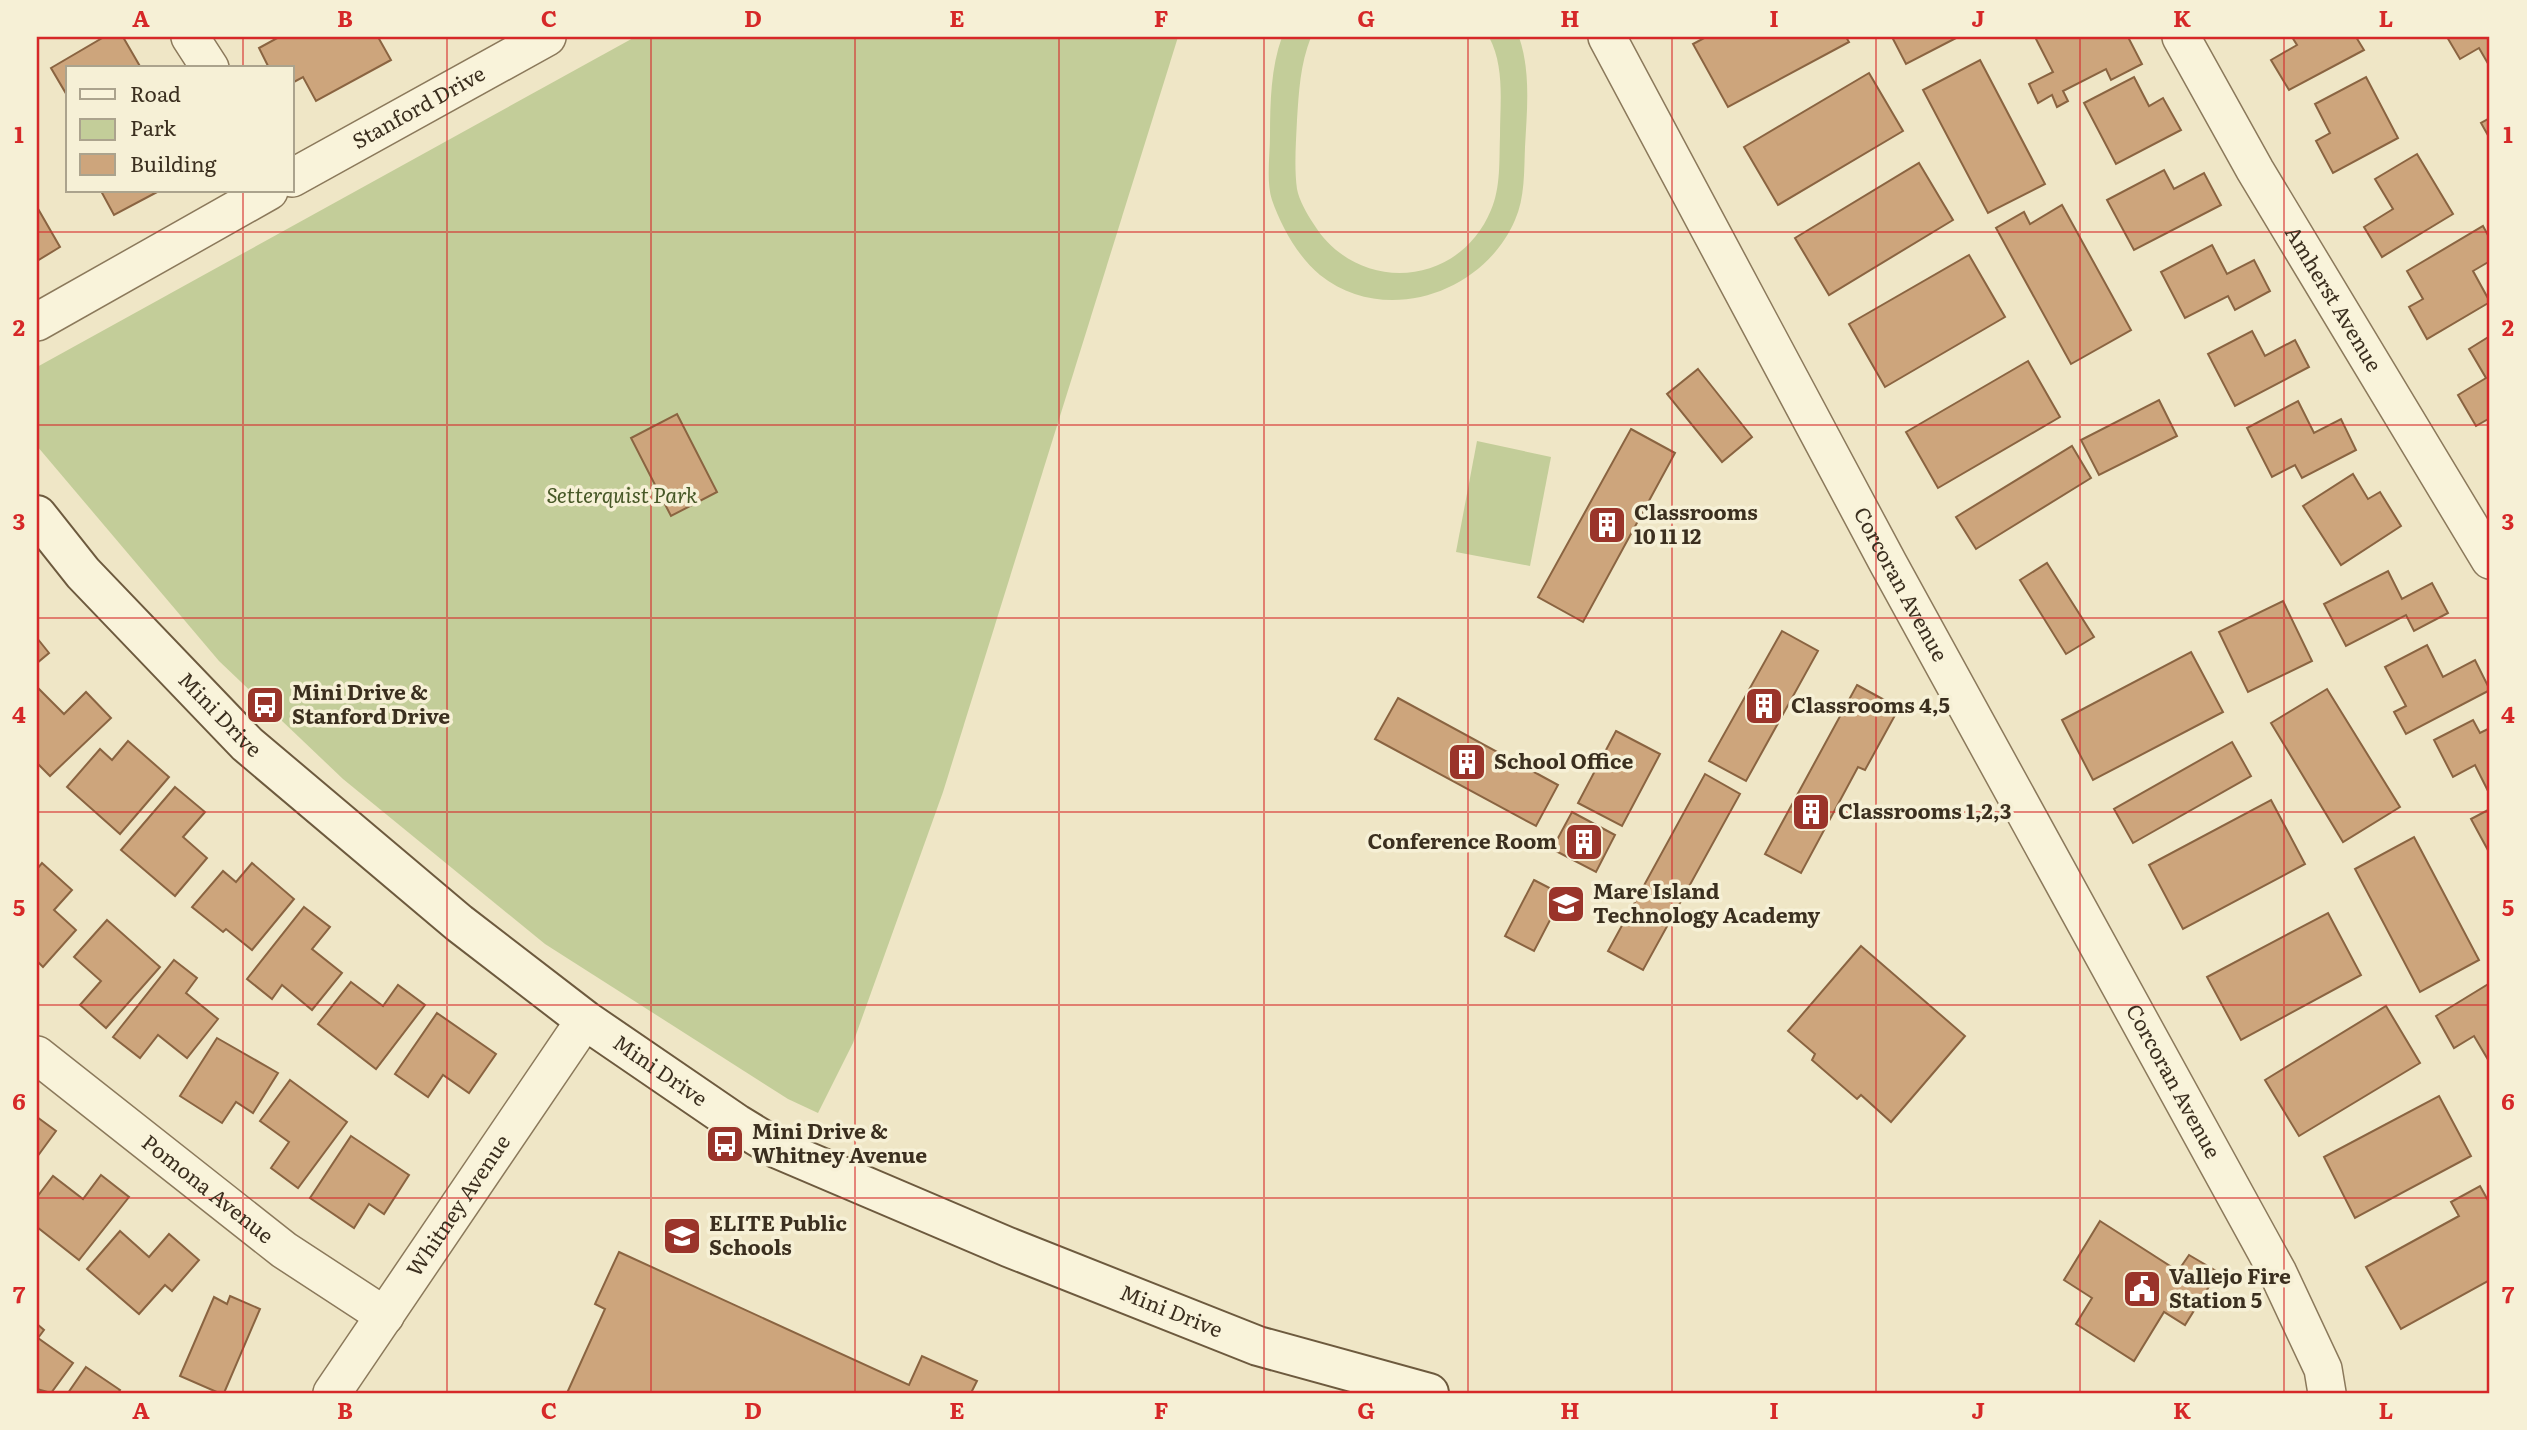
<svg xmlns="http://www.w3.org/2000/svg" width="2527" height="1430" viewBox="0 0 2527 1430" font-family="Literata,serif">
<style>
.green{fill:#c3cd99}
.building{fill:#cda57c;stroke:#8a6441;stroke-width:2}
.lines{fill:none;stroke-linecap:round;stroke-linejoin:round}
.street-casing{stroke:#8b795b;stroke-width:40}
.secondary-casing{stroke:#6d5a3e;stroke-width:42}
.street{stroke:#f9f3da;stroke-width:37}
.secondary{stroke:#f9f3da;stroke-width:38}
.grid{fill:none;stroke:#d62828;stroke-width:2;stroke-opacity:0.55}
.labels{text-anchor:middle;stroke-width:7;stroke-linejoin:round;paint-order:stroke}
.street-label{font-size:21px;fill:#3b2f1f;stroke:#f6f0d6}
.park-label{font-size:21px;font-style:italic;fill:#465726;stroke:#f6f0d6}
.poi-label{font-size:21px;font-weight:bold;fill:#3b2f1f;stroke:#f6f0d6;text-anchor:start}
.neatline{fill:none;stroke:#d62828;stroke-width:2.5}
.grid-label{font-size:23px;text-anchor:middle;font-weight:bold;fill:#d62828}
</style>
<rect width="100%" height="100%" fill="#efe6c6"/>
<g class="green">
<path d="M 635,37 L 1178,37 L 943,792 L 853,1043 L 818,1113 L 788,1099 L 545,944 L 343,779 L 219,661 L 37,446 L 37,367 Z"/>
<path d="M 1282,37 L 1311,37 C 1300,65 1299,91 1297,120 C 1296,142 1294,168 1297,189 C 1299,200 1307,214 1313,223 C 1357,295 1459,288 1491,210 C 1501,187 1499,160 1500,136 C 1500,103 1505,67 1489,37 L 1519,37 C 1531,72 1527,110 1525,147 C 1524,171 1525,198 1515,220 C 1484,293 1385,327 1320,275 C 1298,257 1281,226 1272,200 C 1266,182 1270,155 1270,136 C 1270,103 1271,67 1282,37 Z"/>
<path d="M 1477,441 L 1551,457 L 1530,566 L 1456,552 Z"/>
</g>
<g class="building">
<path d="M 104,37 L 123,37 L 141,68 L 68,68 L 68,97 L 51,68 Z"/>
<path d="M 279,37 L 378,37 L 391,60 L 316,101 L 303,77 L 292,83 L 292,68 L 269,68 L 259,48 Z"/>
<path d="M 1706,37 L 1846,37 L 1849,42 L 1728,107 L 1693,44 Z"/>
<path d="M 1892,37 L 1958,37 L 1906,64 Z"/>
<path d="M 2035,37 L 2128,37 L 2142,64 L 2111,80 L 2106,69 L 2063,91 L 2068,101 L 2057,107 L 2052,95 L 2038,103 L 2029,84 L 2053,72 Z"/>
<path d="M 2292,37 L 2356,37 L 2364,50 L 2289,90 L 2271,60 L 2297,45 Z"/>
<path d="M 2447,37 L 2490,37 L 2490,67 L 2479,48 L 2460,59 Z"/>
<path d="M 1980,60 L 2045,184 L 1988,213 L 1923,90 Z"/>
<path d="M 1869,73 L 1903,131 L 1778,205 L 1744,147 Z"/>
<path d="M 2134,77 L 2149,106 L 2163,98 L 2181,130 L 2116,164 L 2084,103 Z"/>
<path d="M 2366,77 L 2398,138 L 2333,173 L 2316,141 L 2330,133 L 2315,104 Z"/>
<path d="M 2490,118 L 2490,139 L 2481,123 Z"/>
<path d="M 2417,154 L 2453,214 L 2382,257 L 2364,227 L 2393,209 L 2375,179 Z"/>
<path d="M 1919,163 L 1953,220 L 1829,295 L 1795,238 Z"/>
<path d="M 2164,170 L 2174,189 L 2204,173 L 2221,205 L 2134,250 L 2107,200 Z"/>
<path d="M 101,191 L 159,191 L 114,215 Z"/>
<path d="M 2062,205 L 2131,330 L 2071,364 L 1996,228 L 2024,212 L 2030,224 Z"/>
<path d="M 37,207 L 60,247 L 37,261 Z"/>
<path d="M 2483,226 L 2490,239 L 2490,261 L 2473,271 L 2490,302 L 2427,339 L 2409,307 L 2423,299 L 2407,271 Z"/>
<path d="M 2212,245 L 2227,274 L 2254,260 L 2270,291 L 2235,310 L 2228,296 L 2185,318 L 2161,272 Z"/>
<path d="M 1969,255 L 2005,317 L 1885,387 L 1849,324 Z"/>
<path d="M 2252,331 L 2265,356 L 2295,340 L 2309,367 L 2235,406 L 2208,354 Z"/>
<path d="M 2490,336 L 2490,418 L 2476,426 L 2458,395 L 2486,378 L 2469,349 Z"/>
<path d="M 2028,361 L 2060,417 L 1938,488 L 1906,432 Z"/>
<path d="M 1698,369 L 1752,437 L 1722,462 L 1667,394 Z"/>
<path d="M 2159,400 L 2177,436 L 2099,475 L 2081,440 Z"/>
<path d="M 2298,401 L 2314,433 L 2341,419 L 2356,450 L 2302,478 L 2295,465 L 2272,477 L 2247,428 Z"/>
<path d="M 677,414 L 717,492 L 671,516 L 631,438 Z"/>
<path d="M 1631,429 L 1675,453 L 1583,622 L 1538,597 Z"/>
<path d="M 2072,446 L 2091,478 L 1976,549 L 1956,517 Z"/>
<path d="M 2353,474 L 2368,499 L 2380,492 L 2401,526 L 2341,565 L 2303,506 Z"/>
<path d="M 2047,563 L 2094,637 L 2066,654 L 2020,580 Z"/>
<path d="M 2388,571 L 2402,599 L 2432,583 L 2448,613 L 2414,631 L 2406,615 L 2346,646 L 2324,604 Z"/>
<path d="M 2283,601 L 2312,661 L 2248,692 L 2219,632 Z"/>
<path d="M 1782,631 L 1818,651 L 1746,781 L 1709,761 Z"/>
<path d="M 37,638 L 49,653 L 37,663 Z"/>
<path d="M 2427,645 L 2443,677 L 2475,660 L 2490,690 L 2406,734 L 2394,712 L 2406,706 L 2385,667 Z"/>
<path d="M 2191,652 L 2223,712 L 2093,780 L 2062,720 Z"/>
<path d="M 1857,685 L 1899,708 L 1865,770 L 1858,767 L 1801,873 L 1765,854 Z"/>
<path d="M 38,688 L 64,714 L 86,692 L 111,718 L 50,776 L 37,763 Z"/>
<path d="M 2327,689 L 2400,807 L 2343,842 L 2271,723 Z"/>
<path d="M 1398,698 L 1558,785 L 1536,826 L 1375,739 Z"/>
<path d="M 2473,720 L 2480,733 L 2490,728 L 2488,791 L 2475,765 L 2453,777 L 2434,740 Z"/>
<path d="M 1616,731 L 1660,754 L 1622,826 L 1578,803 Z"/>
<path d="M 128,741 L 169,777 L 120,834 L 67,787 L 100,749 L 112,760 Z"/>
<path d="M 2232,742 L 2251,776 L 2133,843 L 2114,809 Z"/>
<path d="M 1705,774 L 1740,794 L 1643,970 L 1608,951 Z"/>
<path d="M 175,787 L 205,812 L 183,837 L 207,858 L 175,896 L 121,850 Z"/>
<path d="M 2271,800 L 2305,864 L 2183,929 L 2149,865 Z"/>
<path d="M 2490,809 L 2490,854 L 2471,819 Z"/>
<path d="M 1572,812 L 1615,835 L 1596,872 L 1552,849 Z"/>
<path d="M 2414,837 L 2479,960 L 2420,992 L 2355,869 Z"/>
<path d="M 42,863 L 72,890 L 54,910 L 76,930 L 43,967 L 37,961 L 37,869 Z"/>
<path d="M 252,863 L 294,899 L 252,950 L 226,929 L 223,932 L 192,907 L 223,871 L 236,882 Z"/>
<path d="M 1534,880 L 1563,895 L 1534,951 L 1505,936 Z"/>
<path d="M 304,907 L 330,927 L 312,949 L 342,973 L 312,1010 L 282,985 L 272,999 L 247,979 Z"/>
<path d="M 2328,913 L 2361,975 L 2241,1040 L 2207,977 Z"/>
<path d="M 107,920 L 160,967 L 106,1028 L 80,1005 L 101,981 L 74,957 Z"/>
<path d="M 1861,946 L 1965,1036 L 1891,1122 L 1861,1095 L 1857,1099 L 1812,1060 L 1815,1054 L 1788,1031 Z"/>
<path d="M 174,960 L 197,978 L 186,993 L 218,1019 L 187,1058 L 158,1035 L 140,1058 L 113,1037 Z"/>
<path d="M 351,982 L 383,1006 L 398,985 L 425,1005 L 376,1069 L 318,1024 Z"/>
<path d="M 2490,983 L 2490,1063 L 2474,1036 L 2454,1048 L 2436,1016 Z"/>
<path d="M 2386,1006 L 2420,1063 L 2299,1136 L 2265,1080 Z"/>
<path d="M 437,1013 L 496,1054 L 469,1093 L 443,1075 L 428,1097 L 395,1074 Z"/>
<path d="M 217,1038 L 278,1073 L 253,1113 L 236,1102 L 222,1123 L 180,1096 Z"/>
<path d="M 290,1080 L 347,1122 L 298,1188 L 271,1168 L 289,1142 L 260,1121 Z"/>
<path d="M 2439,1096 L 2471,1156 L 2355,1218 L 2324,1157 Z"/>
<path d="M 37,1117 L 56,1131 L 37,1157 Z"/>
<path d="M 351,1136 L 409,1175 L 384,1214 L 369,1204 L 354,1228 L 310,1198 Z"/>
<path d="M 101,1175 L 129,1197 L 79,1260 L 37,1227 L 37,1197 L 53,1176 L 83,1199 Z"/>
<path d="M 2480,1186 L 2490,1204 L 2490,1280 L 2401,1329 L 2366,1267 L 2459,1216 L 2451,1202 Z"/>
<path d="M 2100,1221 L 2178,1271 L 2189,1255 L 2218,1272 L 2185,1325 L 2164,1312 L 2134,1361 L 2076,1324 L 2092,1298 L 2064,1280 Z"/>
<path d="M 120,1231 L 149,1257 L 169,1234 L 199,1260 L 172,1291 L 165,1285 L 139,1314 L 87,1269 Z"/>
<path d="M 619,1252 L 909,1385 L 922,1356 L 977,1381 L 971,1393 L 567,1393 L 605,1309 L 595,1304 Z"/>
<path d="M 230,1296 L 260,1309 L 224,1393 L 219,1393 L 180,1376 L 214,1297 L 227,1304 Z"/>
<path d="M 37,1324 L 44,1330 L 38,1338 L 73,1363 L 51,1393 L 37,1389 Z"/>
<path d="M 86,1367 L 120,1390 L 118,1393 L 68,1393 Z"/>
</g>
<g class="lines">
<defs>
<g id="street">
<path d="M 190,37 L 210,68"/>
<path id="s1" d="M 1607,37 L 1888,563 L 2278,1273 L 2323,1369 L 2327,1393"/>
<path id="s2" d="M 2181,37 L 2255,170 L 2490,560"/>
<path id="s3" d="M 292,178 L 547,37"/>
<path d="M 37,322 L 269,191"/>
<path id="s4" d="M 37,1055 L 284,1250 L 385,1316"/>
<path id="s5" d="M 332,1393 L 585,1020"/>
</g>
<g id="secondary">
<path id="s6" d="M 37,515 L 83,573 L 247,744 L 459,923 L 585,1020 L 737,1124 L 778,1149 L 1008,1247 L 1258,1346 L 1429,1393"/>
</g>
</defs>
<use href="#street" class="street-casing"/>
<use href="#secondary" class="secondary-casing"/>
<use href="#street" class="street"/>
<use href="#secondary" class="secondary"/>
</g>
<path class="grid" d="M 243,37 L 243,68M 447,37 L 447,1393M 651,37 L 651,1393M 855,37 L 855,1393M 1059,37 L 1059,1393M 1264,37 L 1264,1393M 1468,37 L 1468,1393M 1672,37 L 1672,1393M 1876,37 L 1876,1393M 2080,37 L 2080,1393M 2284,37 L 2284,1393M 243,191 L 243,1393M 37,232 L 2490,232M 37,425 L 2490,425M 37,618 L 2490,618M 37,812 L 2490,812M 37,1005 L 2490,1005M 37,1198 L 2490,1198"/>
<defs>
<symbol id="building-square" viewBox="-11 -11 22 22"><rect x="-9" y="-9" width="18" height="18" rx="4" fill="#9a342a" stroke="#f6f0d6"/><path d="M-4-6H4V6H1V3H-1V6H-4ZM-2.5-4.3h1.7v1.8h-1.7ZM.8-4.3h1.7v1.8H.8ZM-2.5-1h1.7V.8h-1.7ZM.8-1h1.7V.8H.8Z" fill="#fff"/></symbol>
<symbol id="bus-square" viewBox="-11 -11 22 22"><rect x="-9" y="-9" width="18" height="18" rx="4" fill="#9a342a" stroke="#f6f0d6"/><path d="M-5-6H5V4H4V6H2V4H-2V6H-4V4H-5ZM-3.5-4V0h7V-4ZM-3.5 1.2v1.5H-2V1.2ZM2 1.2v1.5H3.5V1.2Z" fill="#fff"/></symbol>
<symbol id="school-square" viewBox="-11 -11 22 22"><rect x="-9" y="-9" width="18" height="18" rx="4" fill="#9a342a" stroke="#f6f0d6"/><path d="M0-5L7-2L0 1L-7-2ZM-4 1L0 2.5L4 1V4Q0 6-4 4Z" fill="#fff"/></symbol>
<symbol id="civic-square" viewBox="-11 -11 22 22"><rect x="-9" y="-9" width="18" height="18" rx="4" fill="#9a342a" stroke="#f6f0d6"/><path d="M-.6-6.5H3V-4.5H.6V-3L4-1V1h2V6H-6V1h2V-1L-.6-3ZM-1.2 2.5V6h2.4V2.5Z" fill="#fff"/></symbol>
</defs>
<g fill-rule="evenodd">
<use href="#building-square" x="1585" y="503" width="44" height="44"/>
<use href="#bus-square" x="243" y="683" width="44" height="44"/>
<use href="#building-square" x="1742" y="684" width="44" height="44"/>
<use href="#building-square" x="1445" y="740" width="44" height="44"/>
<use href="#building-square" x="1789" y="790" width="44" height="44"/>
<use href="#building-square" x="1562" y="820" width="44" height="44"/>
<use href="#school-square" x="1544" y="882" width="44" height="44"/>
<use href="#bus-square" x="703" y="1122" width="44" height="44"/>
<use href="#school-square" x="660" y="1214" width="44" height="44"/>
<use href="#civic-square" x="2120" y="1267" width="44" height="44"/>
</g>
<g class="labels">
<g class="street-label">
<text dy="7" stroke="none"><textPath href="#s3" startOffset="145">Stanford Drive</textPath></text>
<text dy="7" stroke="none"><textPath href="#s2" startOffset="303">Amherst Avenue</textPath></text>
<text dy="7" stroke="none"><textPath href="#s1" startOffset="621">Corcoran Avenue</textPath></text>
<text dy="7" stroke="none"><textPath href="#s6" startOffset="271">Mini Drive</textPath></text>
<text dy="7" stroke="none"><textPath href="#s6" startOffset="838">Mini Drive</textPath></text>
<text dy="7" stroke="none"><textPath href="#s1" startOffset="1188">Corcoran Avenue</textPath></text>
<text dy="7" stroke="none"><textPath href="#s4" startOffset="217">Pomona Avenue</textPath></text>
<text dy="7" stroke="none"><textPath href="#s5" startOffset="226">Whitney Avenue</textPath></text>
<text dy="7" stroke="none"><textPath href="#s6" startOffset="1405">Mini Drive</textPath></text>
</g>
<g class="park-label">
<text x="622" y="503">Setterquist Park</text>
</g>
<g class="poi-label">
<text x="1634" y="520">Classrooms<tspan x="1634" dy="24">10 11 12</tspan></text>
<text x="292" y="700">Mini Drive &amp;<tspan x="292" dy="24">Stanford Drive</tspan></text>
<text x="1791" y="713">Classrooms 4,5</text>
<text x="1494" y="769">School Office</text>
<text x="1838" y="819">Classrooms 1,2,3</text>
<text x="1557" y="849" text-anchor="end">Conference Room</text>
<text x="1593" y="899">Mare Island<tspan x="1593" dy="24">Technology Academy</tspan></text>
<text x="752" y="1139">Mini Drive &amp;<tspan x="752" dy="24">Whitney Avenue</tspan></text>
<text x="709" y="1231">ELITE Public<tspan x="709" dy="24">Schools</tspan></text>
<text x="2169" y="1284">Vallejo Fire<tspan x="2169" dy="24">Station 5</tspan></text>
</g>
</g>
<rect width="2527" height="1430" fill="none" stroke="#f6f0d6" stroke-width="77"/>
<rect x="66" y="66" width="228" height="126" fill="#f6f0d6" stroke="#aba38d" stroke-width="2"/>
<rect x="80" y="89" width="35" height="10" fill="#f9f3da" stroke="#aba38d" stroke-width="2"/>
<text x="130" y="102" font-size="21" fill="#3b2f1f">Road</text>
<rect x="80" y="119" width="35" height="21" fill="#c3cd99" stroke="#aba38d" stroke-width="2"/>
<text x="130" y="136" font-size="21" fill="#3b2f1f">Park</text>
<rect x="80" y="154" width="35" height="21" fill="#cda57c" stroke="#aba38d" stroke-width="2"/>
<text x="130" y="172" font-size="21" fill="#3b2f1f">Building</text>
<rect x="38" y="38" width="2450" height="1354" class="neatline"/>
<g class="grid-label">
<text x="141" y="27">A</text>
<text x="345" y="27">B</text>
<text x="549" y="27">C</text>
<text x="753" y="27">D</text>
<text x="957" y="27">E</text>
<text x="1161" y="27">F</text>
<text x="1366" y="27">G</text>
<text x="1570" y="27">H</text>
<text x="1774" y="27">I</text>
<text x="1978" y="27">J</text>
<text x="2182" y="27">K</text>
<text x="2386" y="27">L</text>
<text x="19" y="143">1</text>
<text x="2508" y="143">1</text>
<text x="19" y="336">2</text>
<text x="2508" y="336">2</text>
<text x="19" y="530">3</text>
<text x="2508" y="530">3</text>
<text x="19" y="723">4</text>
<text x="2508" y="723">4</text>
<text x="19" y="916">5</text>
<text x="2508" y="916">5</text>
<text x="19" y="1110">6</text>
<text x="2508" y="1110">6</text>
<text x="19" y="1303">7</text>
<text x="2508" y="1303">7</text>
<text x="141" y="1419">A</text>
<text x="345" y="1419">B</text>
<text x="549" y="1419">C</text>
<text x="753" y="1419">D</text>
<text x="957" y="1419">E</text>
<text x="1161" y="1419">F</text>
<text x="1366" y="1419">G</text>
<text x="1570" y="1419">H</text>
<text x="1774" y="1419">I</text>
<text x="1978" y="1419">J</text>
<text x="2182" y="1419">K</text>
<text x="2386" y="1419">L</text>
</g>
</svg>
